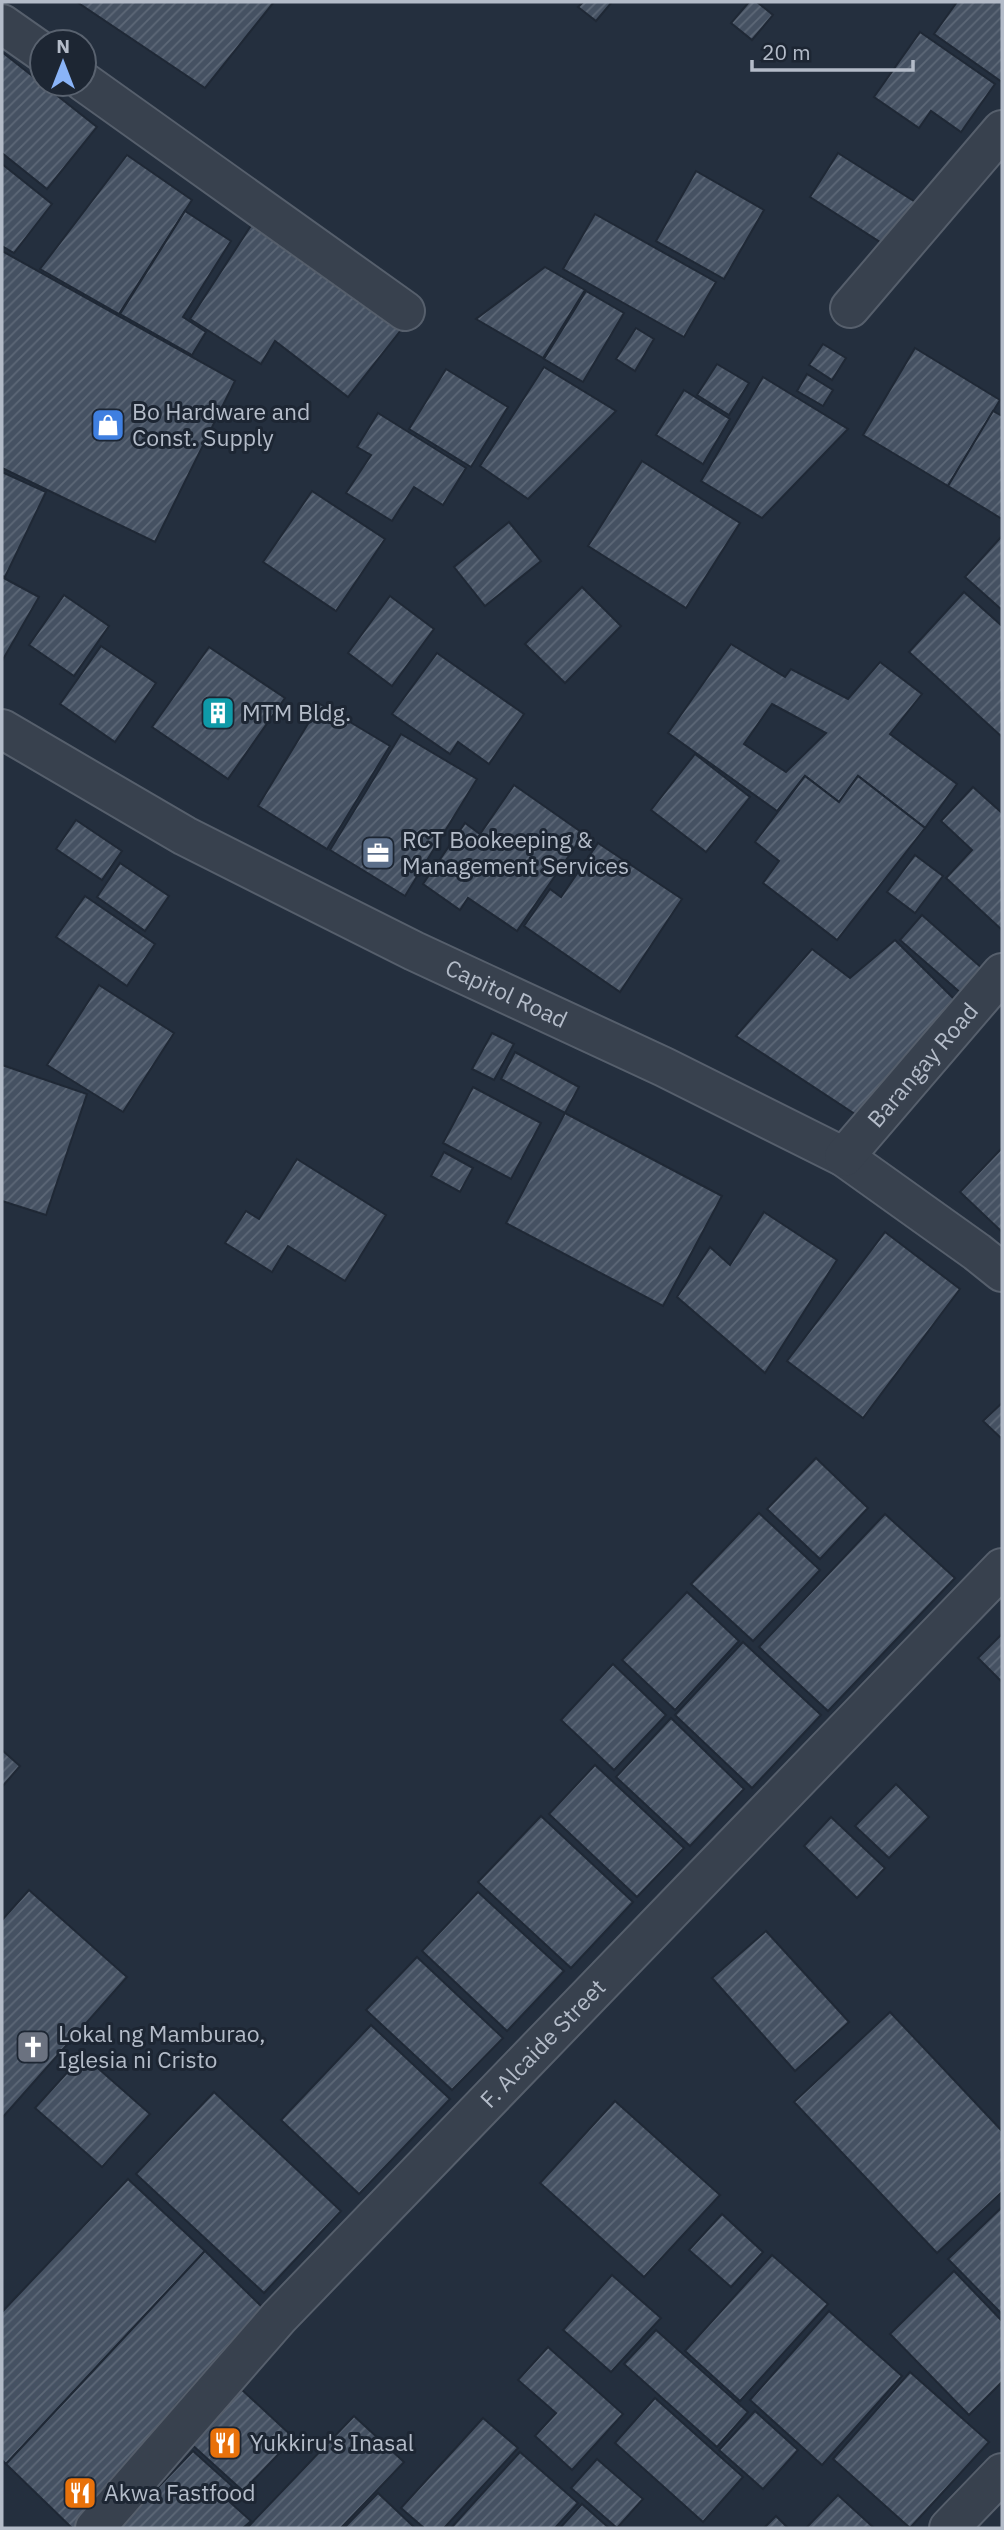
<svg xmlns="http://www.w3.org/2000/svg" width="1004" height="2530" viewBox="0 0 1004 2530" font-family="'IBM Plex Sans',sans-serif">
<style>
.building{fill:url(#building-hatch);stroke:#1f2835;stroke-width:2;fill-rule:evenodd}
.lines{fill:none;stroke-linecap:round;stroke-linejoin:round}
.minor-casing{stroke:#565f6c;stroke-width:42}
.minor{stroke:#38414e;stroke-width:38}
.labels{text-anchor:middle;stroke-width:6;stroke-linejoin:round;paint-order:stroke}
.poi-label{font-size:23px;fill:#b4bcc9;stroke:#1d2633;text-anchor:start}
.street-label{font-size:23px;fill:#b4bcc9;stroke:#1d2633}
</style>
<defs>
<pattern id="building-hatch" width="6" height="6" patternUnits="userSpaceOnUse" patternTransform="scale(1.75)"><rect width="6" height="6" fill="#455162"/><path d="M-1 1l2-2M0 6l6-6M5 7l2-2" fill="none" stroke="#5d6877"/></pattern>
</defs>
<rect width="100%" height="100%" fill="#242f3e"/>
<g class="building">
<path d="M 77,2 L 274,2 L 205,88 Z"/>
<path d="M 583,2 L 612,2 L 596,21 L 578,7 Z"/>
<path d="M 749,2 L 757,2 L 773,15 L 752,40 L 731,23 Z"/>
<path d="M 957,2 L 1002,2 L 1002,82 L 934,34 Z"/>
<path d="M 920,32 L 995,84 L 961,132 L 931,111 L 919,128 L 874,97 Z"/>
<path d="M 2,52 L 97,127 L 47,189 L 2,153 Z"/>
<path d="M 838,153 L 920,205 L 891,249 L 810,197 Z"/>
<path d="M 127,155 L 192,200 L 119,314 L 40,269 Z"/>
<path d="M 2,164 L 52,204 L 14,253 L 2,246 Z"/>
<path d="M 696,171 L 764,210 L 724,279 L 656,241 Z"/>
<path d="M 185,211 L 231,241 L 183,317 L 206,332 L 192,355 L 120,314 Z"/>
<path d="M 595,214 L 716,282 L 684,337 L 563,269 Z"/>
<path d="M 256,218 L 401,330 L 348,397 L 275,341 L 261,364 L 190,319 Z"/>
<path d="M 2,251 L 235,381 L 155,542 L 2,468 Z"/>
<path d="M 545,267 L 585,290 L 543,358 L 476,319 Z"/>
<path d="M 586,291 L 624,313 L 583,382 L 544,359 Z"/>
<path d="M 636,328 L 654,339 L 635,371 L 616,359 Z"/>
<path d="M 823,344 L 846,358 L 832,380 L 809,365 Z"/>
<path d="M 915,348 L 1000,400 L 948,486 L 863,435 Z"/>
<path d="M 717,364 L 749,383 L 729,415 L 697,395 Z"/>
<path d="M 544,367 L 616,411 L 528,499 L 480,466 Z"/>
<path d="M 446,369 L 508,407 L 471,467 L 409,429 Z"/>
<path d="M 807,374 L 833,390 L 823,406 L 797,391 Z"/>
<path d="M 763,377 L 848,429 L 762,518 L 701,481 Z"/>
<path d="M 684,390 L 730,419 L 703,464 L 656,435 Z"/>
<path d="M 993,411 L 1002,416 L 1002,519 L 948,486 Z"/>
<path d="M 378,413 L 466,468 L 443,505 L 414,487 L 392,521 L 346,493 L 371,455 L 357,447 Z"/>
<path d="M 642,461 L 740,523 L 686,608 L 588,546 Z"/>
<path d="M 2,472 L 46,492 L 5,577 L 2,576 Z"/>
<path d="M 312,491 L 385,539 L 336,611 L 263,562 Z"/>
<path d="M 509,522 L 541,561 L 485,606 L 454,567 Z"/>
<path d="M 1001,537 L 1002,539 L 1002,610 L 965,577 Z"/>
<path d="M 2,577 L 39,597 L 2,661 Z"/>
<path d="M 582,587 L 621,626 L 565,683 L 525,644 Z"/>
<path d="M 964,592 L 1002,626 L 1002,737 L 909,652 Z"/>
<path d="M 64,595 L 109,626 L 74,676 L 29,645 Z"/>
<path d="M 390,596 L 434,629 L 392,686 L 348,653 Z"/>
<path d="M 731,644 L 785,677 L 791,669 L 848,699 L 880,662 L 922,694 L 890,734 L 957,784 L 925,828 L 858,776 L 839,802 L 805,776 L 777,811 L 668,733 ZM 772,704 L 826,733 L 786,772 L 744,744 Z"/>
<path d="M 101,646 L 156,683 L 115,742 L 60,704 Z"/>
<path d="M 209,647 L 285,698 L 228,779 L 152,727 Z"/>
<path d="M 437,653 L 524,714 L 489,764 L 458,742 L 450,754 L 392,714 Z"/>
<path d="M 320,704 L 390,746 L 327,849 L 258,806 Z"/>
<path d="M 401,734 L 477,779 L 405,896 L 330,850 Z"/>
<path d="M 695,754 L 750,797 L 706,852 L 651,810 Z"/>
<path d="M 805,776 L 839,802 L 858,776 L 925,828 L 837,940 L 763,883 L 779,861 L 755,842 Z"/>
<path d="M 514,785 L 584,834 L 517,931 L 468,898 L 460,910 L 423,884 L 465,823 L 480,834 Z"/>
<path d="M 973,787 L 1002,813 L 1002,930 L 946,878 L 972,850 L 941,821 Z"/>
<path d="M 76,820 L 122,851 L 102,880 L 56,849 Z"/>
<path d="M 598,843 L 682,899 L 620,992 L 524,926 L 550,889 L 561,897 Z"/>
<path d="M 915,855 L 943,876 L 915,913 L 887,892 Z"/>
<path d="M 120,863 L 169,896 L 145,931 L 97,897 Z"/>
<path d="M 85,896 L 155,944 L 127,986 L 56,937 Z"/>
<path d="M 922,915 L 983,969 L 962,994 L 900,940 Z"/>
<path d="M 895,940 L 964,1009 L 864,1120 L 736,1036 L 812,949 L 850,978 Z"/>
<path d="M 99,985 L 174,1033 L 123,1112 L 47,1065 Z"/>
<path d="M 492,1033 L 514,1044 L 494,1080 L 472,1069 Z"/>
<path d="M 515,1052 L 579,1087 L 565,1113 L 501,1079 Z"/>
<path d="M 2,1065 L 87,1094 L 46,1215 L 2,1201 Z"/>
<path d="M 473,1087 L 541,1123 L 511,1179 L 443,1143 Z"/>
<path d="M 565,1113 L 722,1196 L 663,1306 L 506,1223 Z"/>
<path d="M 1002,1148 L 1002,1232 L 960,1192 Z"/>
<path d="M 444,1152 L 473,1168 L 460,1192 L 431,1176 Z"/>
<path d="M 297,1159 L 386,1215 L 345,1281 L 288,1246 L 272,1272 L 225,1243 L 246,1211 L 259,1219 Z"/>
<path d="M 764,1212 L 837,1260 L 765,1373 L 677,1297 L 710,1247 L 730,1265 Z"/>
<path d="M 885,1232 L 960,1289 L 863,1418 L 787,1361 Z"/>
<path d="M 1002,1403 L 1002,1439 L 983,1421 Z"/>
<path d="M 816,1458 L 868,1508 L 820,1559 L 767,1509 Z"/>
<path d="M 759,1513 L 820,1570 L 753,1641 L 691,1584 Z"/>
<path d="M 885,1514 L 955,1578 L 828,1711 L 759,1647 Z"/>
<path d="M 687,1592 L 739,1641 L 675,1710 L 622,1660 Z"/>
<path d="M 1002,1634 L 1002,1682 L 978,1658 Z"/>
<path d="M 743,1642 L 821,1715 L 752,1788 L 675,1715 Z"/>
<path d="M 613,1664 L 666,1715 L 614,1770 L 561,1720 Z"/>
<path d="M 671,1718 L 744,1789 L 690,1846 L 616,1777 Z"/>
<path d="M 2,1750 L 20,1766 L 2,1787 Z"/>
<path d="M 595,1765 L 684,1848 L 637,1897 L 549,1814 Z"/>
<path d="M 896,1784 L 929,1817 L 889,1858 L 855,1826 Z"/>
<path d="M 541,1816 L 633,1902 L 571,1968 L 478,1882 Z"/>
<path d="M 831,1817 L 885,1868 L 857,1898 L 804,1846 Z"/>
<path d="M 29,1890 L 127,1977 L 2,2118 L 2,1920 Z"/>
<path d="M 478,1892 L 564,1971 L 507,2031 L 422,1951 Z"/>
<path d="M 766,1931 L 849,2022 L 795,2071 L 712,1978 Z"/>
<path d="M 417,1957 L 503,2038 L 452,2090 L 366,2010 Z"/>
<path d="M 890,2012 L 1002,2131 L 1002,2192 L 937,2253 L 794,2102 Z"/>
<path d="M 371,2025 L 450,2099 L 359,2194 L 281,2120 Z"/>
<path d="M 83,2055 L 150,2114 L 102,2167 L 35,2108 Z"/>
<path d="M 214,2092 L 341,2211 L 264,2293 L 136,2174 Z"/>
<path d="M 615,2101 L 720,2195 L 644,2277 L 540,2183 Z"/>
<path d="M 128,2179 L 205,2251 L 6,2464 L 2,2460 L 2,2312 Z"/>
<path d="M 1002,2207 L 1002,2314 L 948,2259 Z"/>
<path d="M 722,2214 L 763,2252 L 731,2287 L 689,2250 Z"/>
<path d="M 205,2251 L 262,2307 L 175,2406 L 168,2426 L 76,2528 L 72,2528 L 6,2464 Z"/>
<path d="M 772,2255 L 828,2304 L 740,2401 L 685,2351 Z"/>
<path d="M 954,2271 L 1002,2321 L 1002,2382 L 969,2415 L 890,2334 Z"/>
<path d="M 612,2275 L 661,2318 L 611,2372 L 563,2330 Z"/>
<path d="M 829,2311 L 902,2376 L 822,2465 L 750,2400 Z"/>
<path d="M 656,2330 L 748,2412 L 717,2447 L 624,2364 Z"/>
<path d="M 548,2347 L 623,2414 L 572,2470 L 535,2436 L 556,2413 L 518,2380 Z"/>
<path d="M 910,2372 L 989,2442 L 910,2528 L 833,2459 Z"/>
<path d="M 240,2388 L 294,2438 L 243,2491 L 189,2442 Z"/>
<path d="M 655,2398 L 743,2477 L 703,2522 L 615,2443 Z"/>
<path d="M 755,2411 L 798,2450 L 763,2489 L 719,2450 Z"/>
<path d="M 354,2416 L 404,2462 L 341,2528 L 247,2528 Z"/>
<path d="M 483,2418 L 518,2448 L 444,2528 L 424,2528 L 401,2508 Z"/>
<path d="M 193,2451 L 232,2486 L 223,2496 L 251,2521 L 243,2528 L 119,2528 Z"/>
<path d="M 520,2452 L 578,2503 L 555,2528 L 451,2528 Z"/>
<path d="M 597,2459 L 643,2499 L 617,2528 L 571,2488 Z"/>
<path d="M 378,2493 L 415,2528 L 344,2528 Z"/>
<path d="M 838,2495 L 874,2528 L 806,2528 Z"/>
<path d="M 582,2504 L 609,2528 L 560,2528 Z"/>
<path d="M 776,2516 L 788,2528 L 764,2528 Z"/>
</g>
<g class="lines">
<defs>
<g id="minor">
<path d="M 2,24 L 42,52"/>
<path d="M 84,82 L 405,311"/>
<path d="M 850,308 L 1002,130"/>
<path id="s1" d="M 2,729 L 185,836 L 414,951 L 664,1067 L 844,1157 L 977,1252 L 1002,1272"/>
<path id="s2" d="M 844,1157 L 1002,973"/>
<path id="s3" d="M 95,2528 L 279,2317 L 1002,1568"/>
<path d="M 949,2528 L 1002,2473"/>
</g>
</defs>
<use href="#minor" class="minor-casing"/>
<use href="#minor" class="minor"/>
</g>
<defs>
<symbol id="shop-square" viewBox="-11 -11 22 22"><rect x="-9" y="-9" width="18" height="18" rx="4" fill="#3f7fe0" stroke="#1d2633"/><path d="M-5-2.5h2.3a2.7 3.5 0 0 1 5.4 0H5L5.5 6h-11ZM-1.5-2.5h3a1.5 2.3 0 0 0-3 0Z" fill="#fff"/></symbol>
<symbol id="building-square" viewBox="-11 -11 22 22"><rect x="-9" y="-9" width="18" height="18" rx="4" fill="#0f9aa8" stroke="#1d2633"/><path d="M-4-6H4V6H1V3H-1V6H-4ZM-2.5-4.3h1.7v1.8h-1.7ZM.8-4.3h1.7v1.8H.8ZM-2.5-1h1.7V.8h-1.7ZM.8-1h1.7V.8H.8Z" fill="#fff"/></symbol>
<symbol id="office-square" viewBox="-11 -11 22 22"><rect x="-9" y="-9" width="18" height="18" rx="4" fill="#5c6f8a" stroke="#1d2633"/><path d="M-6-3h4V-5.5h4V-3h4V5H-6ZM-1-4.5V-3h2v-1.5ZM-6 0V1H6V0Z" fill="#fff"/></symbol>
<symbol id="church-square" viewBox="-11 -11 22 22"><rect x="-9" y="-9" width="18" height="18" rx="4" fill="#6b7280" stroke="#1d2633"/><path d="M-1.2-6h2.4v3.5h3.3v2.4h-3.3V6h-2.4V-.1h-3.3v-2.4h3.3Z" fill="#fff"/></symbol>
<symbol id="restaurant-square" viewBox="-11 -11 22 22"><rect x="-9" y="-9" width="18" height="18" rx="4" fill="#e8710a" stroke="#1d2633"/><path d="M-5-6h1v4h1v-4h1v4h1v-4h1v5L-1.5 .5V6h-2V.5L-5-1ZM5-6V6H3V1.5H1.5Q1.5-4 5-6Z" fill="#fff"/></symbol>
</defs>
<g fill-rule="evenodd">
<use href="#shop-square" x="89" y="406" width="38" height="38"/>
<use href="#building-square" x="199" y="694" width="38" height="38"/>
<use href="#office-square" x="359" y="834" width="38" height="38"/>
<use href="#church-square" x="14" y="2028" width="38" height="38"/>
<use href="#restaurant-square" x="206" y="2424" width="38" height="38"/>
<use href="#restaurant-square" x="61" y="2474" width="38" height="38"/>
</g>
<g class="labels">
<g class="poi-label">
<text x="132" y="420">Bo Hardware and<tspan x="132" dy="26">Const. Supply</tspan></text>
<text x="242" y="721">MTM Bldg.</text>
<text x="402" y="848">RCT Bookeeping &amp;<tspan x="402" dy="26">Management Services</tspan></text>
<text x="58" y="2042">Lokal ng Mamburao,<tspan x="58" dy="26">Iglesia ni Cristo</tspan></text>
<text x="250" y="2451">Yukkiru's Inasal</text>
<text x="104" y="2501">Akwa Fastfood</text>
</g>
<g class="street-label">
<text dy="8" stroke="none"><textPath href="#s1" startOffset="570">Capitol Road</textPath></text>
<text dy="8" stroke="none"><textPath href="#s2" startOffset="121">Barangay Road</textPath></text>
<text dy="8" stroke="none"><textPath href="#s3" startOffset="660">F. Alcaide Street</textPath></text>
</g>
</g>
<rect width="1004" height="2530" fill="none" stroke="#b4bcc9" stroke-width="7"/>
<g transform="translate(63 63)"><circle r="33" fill="#1d2633" stroke="#59626f" stroke-width="2"/>
<path d="M0-5L12 26L0 18L-12 26Z" fill="#8ab4f8"/>
<text y="-10" font-size="19" font-weight="bold" text-anchor="middle" fill="#b4bcc9">N</text>
</g>
<path d="M752 60v10h161v-10" fill="none" stroke="#b4bcc9" stroke-width="3.5"/>
<text x="762" y="60" font-size="21" fill="#b4bcc9" stroke="#1d2633" stroke-width="5" paint-order="stroke">20 m</text>
</svg>
